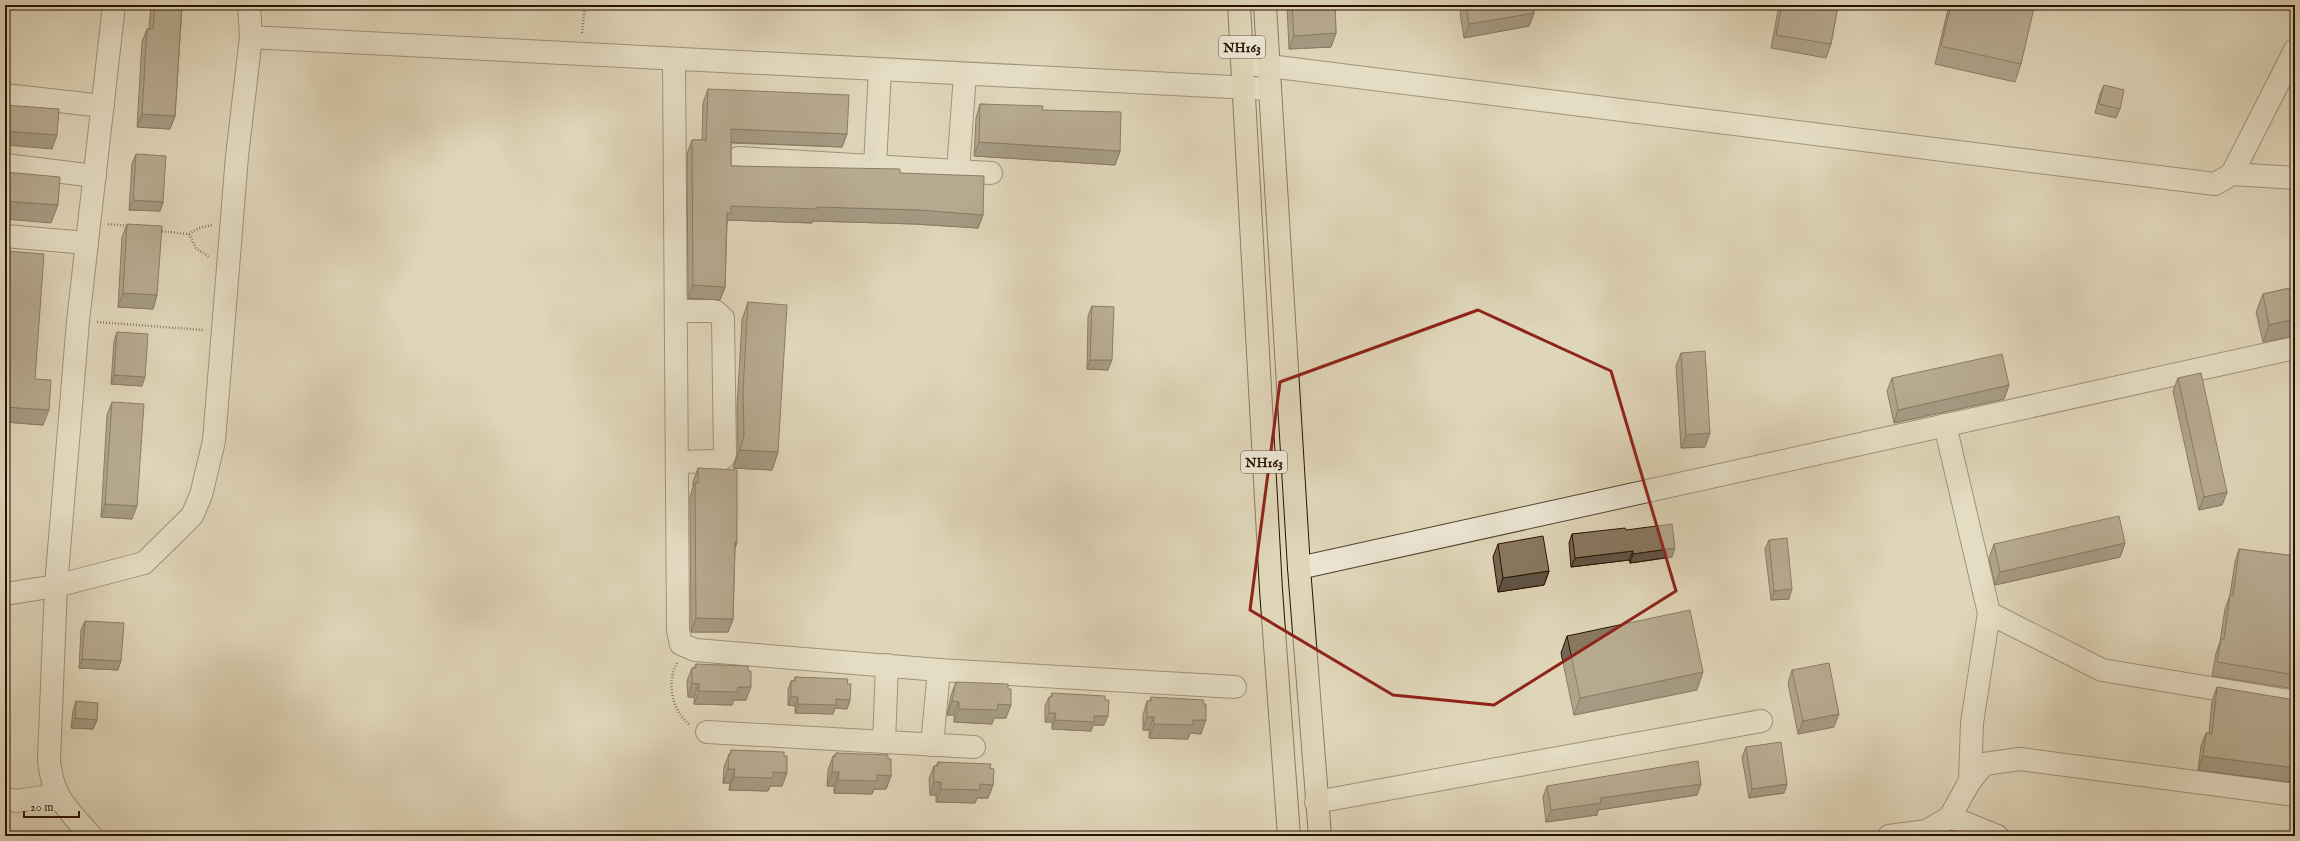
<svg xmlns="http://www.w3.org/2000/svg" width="2300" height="841" viewBox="0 0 2300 841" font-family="'IM FELL English',serif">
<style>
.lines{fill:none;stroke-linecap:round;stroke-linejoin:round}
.minor-casing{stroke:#57422e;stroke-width:24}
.highway-casing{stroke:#2a1100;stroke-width:24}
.path{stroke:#2a1100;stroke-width:2.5;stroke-dasharray:1 2;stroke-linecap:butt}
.minor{stroke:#eae4d1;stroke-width:22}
.highway{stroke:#dfd5b8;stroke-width:22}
.wall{fill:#756653;stroke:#2a1100}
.shaded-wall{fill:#5f5343;stroke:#2a1100}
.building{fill:#887760;stroke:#2a1100}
.marked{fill:none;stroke:#8f2418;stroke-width:3;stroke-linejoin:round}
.labels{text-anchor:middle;stroke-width:3.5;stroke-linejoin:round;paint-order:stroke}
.shield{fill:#eae4d1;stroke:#64503f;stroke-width:1}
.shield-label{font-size:13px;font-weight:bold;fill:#2a1100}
</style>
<rect width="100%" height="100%" fill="#dfd5b8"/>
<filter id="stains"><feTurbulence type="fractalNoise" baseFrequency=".005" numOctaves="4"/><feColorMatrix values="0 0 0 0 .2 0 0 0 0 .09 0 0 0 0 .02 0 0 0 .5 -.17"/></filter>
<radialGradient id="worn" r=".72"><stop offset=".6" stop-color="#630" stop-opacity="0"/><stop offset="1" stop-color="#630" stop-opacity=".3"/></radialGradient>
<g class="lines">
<defs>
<g id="minor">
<path d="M 251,37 L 1270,89"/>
<path d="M 674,60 L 678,631 L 681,644 L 695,650 L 939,670 L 1235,687"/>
<path d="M 1243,64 L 1269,66 L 2215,184 L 2232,174 L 2295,50"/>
<path d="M 5,95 L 103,106"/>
<path d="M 738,158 L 991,173"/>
<path d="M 5,165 L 95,176"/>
<path d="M 875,166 L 880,70"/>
<path d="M 958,171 L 965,74"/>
<path d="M 2232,174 L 2295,178"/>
<path d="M 5,236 L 87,243"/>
<path d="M 676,311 L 715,311 L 723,318 L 725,454 L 724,457 L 719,461 L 677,462"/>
<path d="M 1945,425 L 1989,613 L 1972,723 L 1970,781"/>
<path d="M 1299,568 L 2295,348"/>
<path d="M 5,594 L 56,586 L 144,563 L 192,516 L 201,495 L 214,441 L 237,156 L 251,37 L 249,5"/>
<path d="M 1989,613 L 2102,670 L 2295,702"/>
<path d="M 707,732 L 974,747"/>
<path d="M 884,742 L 887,665"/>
<path d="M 932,745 L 939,670"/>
<path d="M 5,798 L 16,801 L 56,795"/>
<path d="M 1316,802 L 1761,721"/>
<path d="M 1950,817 L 1997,836"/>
<path d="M 91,836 C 67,808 52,798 49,759 L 56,586 L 78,321 L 114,5"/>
<path d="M 1889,836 L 1927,831 L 1950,817 L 1970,781 L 1984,764 L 2020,759 L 2295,795"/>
</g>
<g id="highway">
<path d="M 1239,5 L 1271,590 L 1289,836"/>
<path d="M 1265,5 L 1299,568 L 1320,836"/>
</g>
</defs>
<use href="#minor" class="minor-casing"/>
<use href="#highway" class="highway-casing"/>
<g class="path">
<path d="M 582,33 L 585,5"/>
<path d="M 108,224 L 129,226"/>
<path d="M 159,231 L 189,234 L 199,228 L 212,225"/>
<path d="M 189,234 L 196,248 L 209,257"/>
<path d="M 97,322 L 204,330"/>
<path d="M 677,663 C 666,683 672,711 690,725"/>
</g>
<use href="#minor" class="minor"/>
<use href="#highway" class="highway"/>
</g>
<g class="wall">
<path d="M 151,5 L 182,5 L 175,116 L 170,129 L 137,127 L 142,42 L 147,29 L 149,29 Z"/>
<path d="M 1287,5 L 1335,5 L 1336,33 L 1331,47 L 1289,49 Z"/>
<path d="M 1463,5 L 1532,5 L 1534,13 L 1529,26 L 1464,38 L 1460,13 Z"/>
<path d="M 1779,5 L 1838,5 L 1831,44 L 1826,58 L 1771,48 Z"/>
<path d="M 1949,5 L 2022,5 L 2021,64 L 2015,82 L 1935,64 Z"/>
<path d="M 2104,85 L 2120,109 L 2116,118 L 2095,113 L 2100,94 Z"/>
<path d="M 708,89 L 847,134 L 842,147 L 731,143 L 731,166 L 900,173 L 983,215 L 978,228 L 915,224 L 813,221 L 812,223 L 728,220 L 727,223 L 725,287 L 720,300 L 688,298 L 687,154 L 692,140 L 702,140 L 703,103 Z"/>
<path d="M 980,104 L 1042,110 L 1120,151 L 1115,165 L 974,156 L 976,118 Z"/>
<path d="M 136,154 L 163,202 L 160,211 L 129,210 L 132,163 Z"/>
<path d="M 127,224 L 157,295 L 153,309 L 118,307 L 122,237 Z"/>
<path d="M 5,251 L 35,379 L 43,425 L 5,422 Z"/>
<path d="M 2295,287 L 2263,342 L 2256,312 L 2263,294 Z"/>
<path d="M 748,302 L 778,452 L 772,470 L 733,468 L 738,454 L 737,408 L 742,320 Z"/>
<path d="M 1092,306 L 1108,370 L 1087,369 L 1088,316 Z"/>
<path d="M 117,332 L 142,386 L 111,384 L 114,341 Z"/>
<path d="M 1681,353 L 1705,447 L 1681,448 L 1676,366 Z"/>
<path d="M 1892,378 L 2009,385 L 2004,399 L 1894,423 L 1887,391 Z"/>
<path d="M 2178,378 L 2227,492 L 2222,505 L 2199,510 L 2173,391 Z"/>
<path d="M 112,402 L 132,519 L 101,517 L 107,415 Z"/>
<path d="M 698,468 L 737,542 L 735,549 L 733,619 L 728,632 L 691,632 L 690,497 L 693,487 L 693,482 Z"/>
<path d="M 1626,530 L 1672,557 L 1630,563 L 1629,560 L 1571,567 L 1569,543 L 1572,534 Z"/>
<path d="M 1769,540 L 1789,599 L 1771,600 L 1765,549 Z"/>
<path d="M 2125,543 L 2120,557 L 1995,585 L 1989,558 L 1994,544 Z"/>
<path d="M 1498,544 L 1549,571 L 1544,585 L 1498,592 L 1493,557 Z"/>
<path d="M 2239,549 L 2295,556 L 2295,689 L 2212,676 L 2216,653 L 2220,642 L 2225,609 L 2230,595 L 2235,562 Z"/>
<path d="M 85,621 L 118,670 L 79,668 L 81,630 Z"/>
<path d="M 1567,636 L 1697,690 L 1574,715 L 1561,653 Z"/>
<path d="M 696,664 L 746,700 L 734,700 L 732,705 L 694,704 L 694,697 L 688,697 L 687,681 L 692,668 L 694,668 Z"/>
<path d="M 1792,670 L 1834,727 L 1798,734 L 1788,683 Z"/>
<path d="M 795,677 L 847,684 L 850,700 L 847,709 L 835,708 L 833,714 L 795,713 L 795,706 L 788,705 L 788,690 L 791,681 L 794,681 Z"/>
<path d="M 956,682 L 1006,718 L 994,718 L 992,724 L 954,722 L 954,715 L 947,715 L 951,695 Z"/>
<path d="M 2217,687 L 2295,744 L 2290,782 L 2198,770 L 2201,746 L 2206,733 L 2209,733 L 2212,701 Z"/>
<path d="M 1052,693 L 1104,725 L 1093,725 L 1091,731 L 1052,729 L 1052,722 L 1045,722 L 1045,706 L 1049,697 L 1051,697 Z"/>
<path d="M 1151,697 L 1201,734 L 1190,733 L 1188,739 L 1149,738 L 1149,730 L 1143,730 L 1143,715 L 1147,701 L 1150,701 Z"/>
<path d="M 76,701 L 97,720 L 93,729 L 71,728 L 73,711 Z"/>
<path d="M 1746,747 L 1787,784 L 1784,793 L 1749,798 L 1742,757 Z"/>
<path d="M 731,750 L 782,786 L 770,786 L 768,791 L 729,790 L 730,783 L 723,783 L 724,767 L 729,754 L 730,754 Z"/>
<path d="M 836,753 L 888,759 L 891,776 L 886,789 L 874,789 L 872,794 L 834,793 L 834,786 L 827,786 L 828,770 L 833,756 L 834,756 Z"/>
<path d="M 938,762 L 990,768 L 993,785 L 988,798 L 977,798 L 975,803 L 936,802 L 936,795 L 930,795 L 929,779 L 934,766 L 936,766 Z"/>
<path d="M 1701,784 L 1697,795 L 1598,810 L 1597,815 L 1546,822 L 1543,797 L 1547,786 Z"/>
</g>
<g class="shaded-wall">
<path d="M 1534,13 L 1529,26 L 1464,38 L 1469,24 Z"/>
<path d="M 1336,33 L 1331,47 L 1289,49 L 1294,36 Z"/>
<path d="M 142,114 L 175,116 L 170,129 L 137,127 Z"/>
<path d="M 731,129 L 847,134 L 842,147 L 726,142 Z"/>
<path d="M 5,131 L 57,135 L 52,149 L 5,145 Z"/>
<path d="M 979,142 L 1120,151 L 1115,165 L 974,156 Z"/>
<path d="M 133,200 L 163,202 L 160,211 L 129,210 Z"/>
<path d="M 5,201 L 58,205 L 51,223 L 5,219 Z"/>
<path d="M 731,206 L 817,207 L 920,210 L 983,215 L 978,228 L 915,224 L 813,221 L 812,223 L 728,220 L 726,226 L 727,213 Z"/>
<path d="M 5,274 L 10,275 L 5,289 Z"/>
<path d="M 693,285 L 725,287 L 720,300 L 688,298 Z"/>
<path d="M 123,293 L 157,295 L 153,309 L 118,307 Z"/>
<path d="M 2295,319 L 2295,336 L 2263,342 L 2269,325 Z"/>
<path d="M 1090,360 L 1112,360 L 1108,370 L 1087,369 Z"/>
<path d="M 114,375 L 145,377 L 142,386 L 111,384 Z"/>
<path d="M 2009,385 L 2004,399 L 1894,423 L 1898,410 Z"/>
<path d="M 5,407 L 49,410 L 43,425 L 5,422 Z"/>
<path d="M 1710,433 L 1705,447 L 1681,448 L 1686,435 Z"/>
<path d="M 740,450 L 778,452 L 772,470 L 733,468 Z"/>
<path d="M 2227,492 L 2222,505 L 2199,510 L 2204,497 Z"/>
<path d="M 105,504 L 137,506 L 132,519 L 101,517 Z"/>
<path d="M 735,542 L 737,542 L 732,556 Z"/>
<path d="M 2125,543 L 2120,557 L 1995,585 L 2000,572 Z"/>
<path d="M 1675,548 L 1672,557 L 1630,563 L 1633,554 Z"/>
<path d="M 1633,551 L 1629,560 L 1571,567 L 1575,558 Z"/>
<path d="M 1549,571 L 1544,585 L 1498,592 L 1503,578 Z"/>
<path d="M 1792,589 L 1789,599 L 1771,600 L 1774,591 Z"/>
<path d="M 696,618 L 733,619 L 728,632 L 691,632 Z"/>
<path d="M 82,659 L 121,661 L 118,670 L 79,668 Z"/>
<path d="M 1703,672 L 1697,690 L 1574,715 L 1580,698 Z"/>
<path d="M 692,683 L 699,684 L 694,697 L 688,697 Z"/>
<path d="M 738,687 L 751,687 L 746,700 L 734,700 L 732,705 L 694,704 L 699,691 Z"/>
<path d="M 791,696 L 798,697 L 795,706 L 788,705 Z"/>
<path d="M 836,699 L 850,700 L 847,709 L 835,708 L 833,714 L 795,713 L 798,704 Z"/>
<path d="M 952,701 L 959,702 L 954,715 L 947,715 Z"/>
<path d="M 998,704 L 1011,705 L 1006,718 L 994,718 L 992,724 L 954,722 L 959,709 Z"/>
<path d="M 1049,713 L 1056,713 L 1052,722 L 1045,722 Z"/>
<path d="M 1839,714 L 1834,727 L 1798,734 L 1803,721 Z"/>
<path d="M 1094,716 L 1108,716 L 1104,725 L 1093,725 L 1091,731 L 1052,729 L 1055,720 Z"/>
<path d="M 1147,717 L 1154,717 L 1149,730 L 1143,730 Z"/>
<path d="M 75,718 L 97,720 L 93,729 L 71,728 Z"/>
<path d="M 1193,720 L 1206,720 L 1201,734 L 1190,733 L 1188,739 L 1149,738 L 1154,724 Z"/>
<path d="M 2203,756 L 2295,768 L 2290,782 L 2198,770 Z"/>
<path d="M 728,769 L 735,769 L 730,783 L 723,783 Z"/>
<path d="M 773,772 L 787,773 L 782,786 L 770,786 L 768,791 L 729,790 L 734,777 Z"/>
<path d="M 832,772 L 839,772 L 834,786 L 827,786 Z"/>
<path d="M 877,775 L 891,776 L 886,789 L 874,789 L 872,794 L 834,793 L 838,780 Z"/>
<path d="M 934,782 L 941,782 L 936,795 L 930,795 Z"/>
<path d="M 980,784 L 993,785 L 988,798 L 977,798 L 975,803 L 936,802 L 941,789 Z"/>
<path d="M 1701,784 L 1697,795 L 1598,810 L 1597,815 L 1546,822 L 1551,810 L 1600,798 Z"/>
<path d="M 1787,784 L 1784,793 L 1749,798 L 1752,789 Z"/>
</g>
<g class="building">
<path d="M 155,5 L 182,5 L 175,116 L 142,114 L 147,29 L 153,29 Z"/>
<path d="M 1292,5 L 1335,5 L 1336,33 L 1294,36 Z"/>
<path d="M 1466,5 L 1532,5 L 1534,13 L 1469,24 Z"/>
<path d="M 1782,5 L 1838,5 L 1831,44 L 1776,35 Z"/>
<path d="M 1951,5 L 2022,5 L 2034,8 L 2021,64 L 1941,46 Z"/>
<path d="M 2104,85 L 2124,90 L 2120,109 L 2099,104 Z"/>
<path d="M 708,89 L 849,95 L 847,134 L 731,129 L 731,166 L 900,169 L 900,173 L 984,176 L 983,215 L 920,210 L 817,207 L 817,209 L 731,206 L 731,213 L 727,213 L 725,287 L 693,285 L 692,140 L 706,140 Z"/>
<path d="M 980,104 L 1043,106 L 1042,110 L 1121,112 L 1120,151 L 979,142 Z"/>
<path d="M 5,105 L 59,109 L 57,135 L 5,131 Z"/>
<path d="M 136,154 L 166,156 L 163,202 L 133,200 Z"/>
<path d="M 5,172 L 60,177 L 58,205 L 5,201 Z"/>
<path d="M 127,224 L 162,226 L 157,295 L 123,293 Z"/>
<path d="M 5,251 L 44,254 L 35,379 L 51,380 L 49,410 L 5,407 L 5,338 L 10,275 L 5,274 Z"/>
<path d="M 2295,287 L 2295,319 L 2269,325 L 2263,294 Z"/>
<path d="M 748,302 L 787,305 L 778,452 L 740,450 L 744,436 L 743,391 Z"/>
<path d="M 1092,306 L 1114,307 L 1112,360 L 1090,360 Z"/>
<path d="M 117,332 L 148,334 L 145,377 L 114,375 Z"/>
<path d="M 1705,351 L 1710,433 L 1686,435 L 1681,353 Z"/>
<path d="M 2002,354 L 2009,385 L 1898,410 L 1892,378 Z"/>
<path d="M 2201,373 L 2227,492 L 2204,497 L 2178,378 Z"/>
<path d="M 112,402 L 144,404 L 137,506 L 105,504 Z"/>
<path d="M 698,468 L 737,470 L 737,542 L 735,542 L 733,619 L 696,618 L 695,483 L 698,483 Z"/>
<path d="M 2119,516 L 2125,543 L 2000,572 L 1994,544 Z"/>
<path d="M 1672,524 L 1675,548 L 1633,554 L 1633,551 L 1575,558 L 1572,534 L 1625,528 L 1626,530 Z"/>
<path d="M 1543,536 L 1549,571 L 1503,578 L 1498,544 Z"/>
<path d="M 1787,538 L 1792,589 L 1774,591 L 1769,540 Z"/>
<path d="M 2239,549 L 2295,556 L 2295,675 L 2217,662 L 2221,639 L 2224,639 L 2230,595 L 2233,596 Z"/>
<path d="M 1690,610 L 1703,672 L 1580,698 L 1567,636 Z"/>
<path d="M 85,621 L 124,623 L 121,661 L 82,659 Z"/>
<path d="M 1829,663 L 1839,714 L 1803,721 L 1792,670 Z"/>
<path d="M 696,664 L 748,666 L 748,671 L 751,671 L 751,687 L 738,687 L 737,692 L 699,691 L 699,684 L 692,683 L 692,668 L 696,668 Z"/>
<path d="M 795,677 L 848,679 L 847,684 L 851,684 L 850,700 L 836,699 L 836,705 L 798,704 L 798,697 L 791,696 L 791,681 L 795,681 Z"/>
<path d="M 956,682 L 1008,684 L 1008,689 L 1011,689 L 1011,705 L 998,704 L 997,710 L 959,709 L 959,702 L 952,701 Z"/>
<path d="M 2217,687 L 2295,700 L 2295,768 L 2203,756 L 2206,733 L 2212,734 Z"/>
<path d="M 1052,693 L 1105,696 L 1105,700 L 1109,700 L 1108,716 L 1094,716 L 1094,722 L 1055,720 L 1056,713 L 1049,713 L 1049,697 L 1052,697 Z"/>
<path d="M 1151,697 L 1204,700 L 1203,704 L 1206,704 L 1206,720 L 1193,720 L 1193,725 L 1154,724 L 1154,717 L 1147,717 L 1147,701 L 1151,701 Z"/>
<path d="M 76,701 L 98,703 L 97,720 L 75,718 Z"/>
<path d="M 1781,742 L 1787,784 L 1752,789 L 1746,747 Z"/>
<path d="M 731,750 L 784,752 L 784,756 L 787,756 L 787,773 L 773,772 L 773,778 L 734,777 L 735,769 L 728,769 L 729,754 L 731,754 Z"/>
<path d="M 836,753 L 888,755 L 888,759 L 891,759 L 891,776 L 877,775 L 877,781 L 838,780 L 839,772 L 832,772 L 833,756 L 835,757 Z"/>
<path d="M 1698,761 L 1701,784 L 1600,798 L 1601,803 L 1551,810 L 1547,786 Z"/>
<path d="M 938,762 L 991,764 L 990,768 L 994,769 L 993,785 L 980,784 L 980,790 L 941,789 L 941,782 L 934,782 L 934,766 L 938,766 Z"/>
</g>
<path d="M0 0H2300V841H0ZM 1478,310 L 1611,371 L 1676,591 L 1494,705 L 1393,695 L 1250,610 L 1280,382 Z" fill="#dfd5b8" fill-opacity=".55" fill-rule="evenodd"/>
<path class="marked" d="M 1478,310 L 1611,371 L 1676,591 L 1494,705 L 1393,695 L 1250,610 L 1280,382 Z"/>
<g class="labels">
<g class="shield">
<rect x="1219" y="36" width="46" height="22" rx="3"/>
<rect x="1241" y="451" width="46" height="22" rx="3"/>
</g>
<g class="shield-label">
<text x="1242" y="52">NH163</text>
<text x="1264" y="467">NH163</text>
</g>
</g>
<rect width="2300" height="841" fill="none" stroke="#dfd5b8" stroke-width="20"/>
<rect x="6" y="6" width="2288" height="829" fill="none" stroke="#2a1100" stroke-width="2"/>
<rect x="10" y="10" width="2280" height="821" fill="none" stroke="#2a1100"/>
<path d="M24 811v6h55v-6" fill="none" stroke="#2a1100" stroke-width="2"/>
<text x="30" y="811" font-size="12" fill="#2a1100" stroke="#eae4d1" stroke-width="3" paint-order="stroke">20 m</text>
<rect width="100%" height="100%" filter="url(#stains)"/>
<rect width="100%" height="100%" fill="url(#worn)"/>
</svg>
